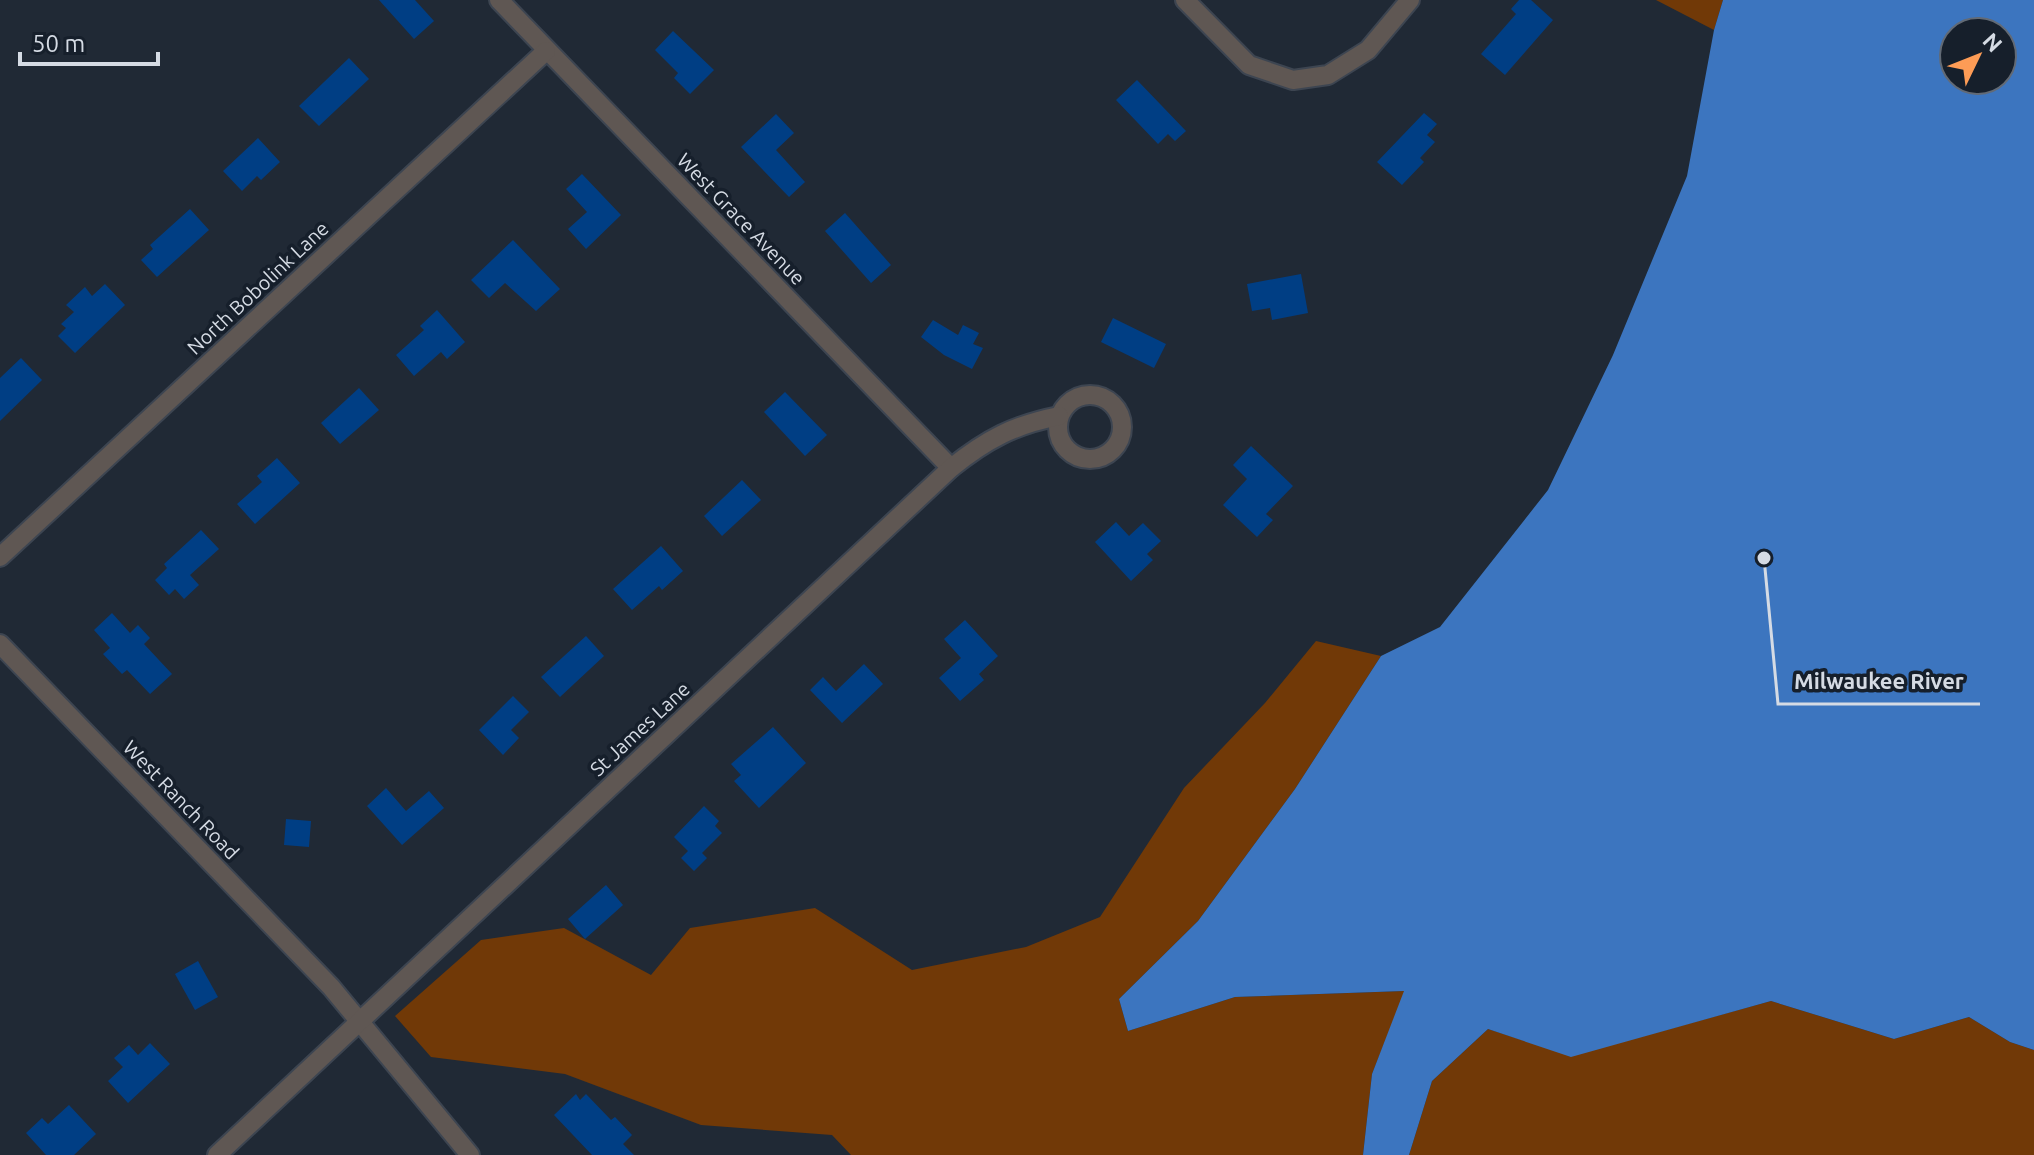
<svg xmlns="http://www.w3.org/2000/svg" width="2034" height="1155" viewBox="0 0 2034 1155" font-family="Ubuntu,sans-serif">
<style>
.green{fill:#713907}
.water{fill:#3c75bf;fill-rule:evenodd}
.building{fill:#003e84}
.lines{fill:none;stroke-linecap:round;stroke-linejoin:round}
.minor-casing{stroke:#3d4551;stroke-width:22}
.minor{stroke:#5f5753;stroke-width:18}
.labels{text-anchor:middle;stroke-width:7;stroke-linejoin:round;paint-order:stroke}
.street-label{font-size:20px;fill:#d5dbe4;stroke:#161f2b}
.leader{fill:none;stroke:#d5dbe4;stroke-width:3}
.callout-dot{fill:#d5dbe4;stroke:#161f2b;stroke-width:3}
.callout-label{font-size:22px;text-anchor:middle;font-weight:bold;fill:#d5dbe4;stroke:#161f2b;stroke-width:7;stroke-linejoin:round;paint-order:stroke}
</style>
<rect width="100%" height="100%" fill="#202935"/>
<g class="green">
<path d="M 1656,0 L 1723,0 L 1714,30 Z"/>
<path d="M 1316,641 L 1381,656 L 1295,789 L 1198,921 L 1119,999 L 1128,1031 L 1235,997 L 1405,991 L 1372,1074 L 1363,1155 L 851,1155 L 832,1135 L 701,1125 L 565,1074 L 431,1057 L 395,1016 L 481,940 L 564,928 L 651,975 L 690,928 L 815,908 L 912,970 L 1026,947 L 1100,917 L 1184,788 L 1265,703 Z"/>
<path d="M 1771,1001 L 1894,1039 L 1969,1017 L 2010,1042 L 2034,1050 L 2034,1155 L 1409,1155 L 1432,1081 L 1488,1029 L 1571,1056 Z"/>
</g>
<path class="water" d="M 1723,0 L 2034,0 L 2034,1050 L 2010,1042 L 1969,1017 L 1894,1039 L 1771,1001 L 1571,1057 L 1488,1029 L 1432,1081 L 1409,1155 L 1363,1155 L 1372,1074 L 1404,991 L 1235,997 L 1128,1031 L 1119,999 L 1198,921 L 1295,789 L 1381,656 L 1440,627 L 1548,490 L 1613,355 L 1687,176 L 1714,30 ZM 1954,32 L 2002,32 L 2002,80 L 1954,80 Z"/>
<g class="building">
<path d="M 379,0 L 415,0 L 434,21 L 414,39 Z"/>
<path d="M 1519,0 L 1531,0 L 1553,20 L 1505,75 L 1481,54 L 1516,14 L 1511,9 Z"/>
<path d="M 673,31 L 714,70 L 690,94 L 674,78 L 678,73 L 655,50 Z"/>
<path d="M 349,58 L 369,79 L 319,126 L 299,106 Z"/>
<path d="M 1137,80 L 1186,131 L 1175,141 L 1168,134 L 1158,144 L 1116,100 Z"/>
<path d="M 1424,113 L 1437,124 L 1427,135 L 1435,142 L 1420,158 L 1424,162 L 1402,185 L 1377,162 Z"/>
<path d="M 776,114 L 794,133 L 776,150 L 805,182 L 789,197 L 741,147 Z"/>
<path d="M 258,138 L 280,162 L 261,180 L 257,176 L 242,191 L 223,171 Z"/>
<path d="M 582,174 L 621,215 L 586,249 L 568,229 L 587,212 L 566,189 Z"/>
<path d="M 190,209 L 209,230 L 157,277 L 141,260 L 153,249 L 150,245 Z"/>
<path d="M 845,213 L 891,265 L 871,283 L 825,231 Z"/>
<path d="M 513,240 L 560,289 L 536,311 L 505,283 L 489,298 L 471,280 Z"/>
<path d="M 1301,274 L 1308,313 L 1272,320 L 1270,308 L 1252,311 L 1247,284 Z"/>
<path d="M 105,284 L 125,305 L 75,353 L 58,336 L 66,328 L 61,324 L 74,312 L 66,305 L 85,287 L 92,296 Z"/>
<path d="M 437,310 L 465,342 L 447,359 L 441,352 L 414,376 L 396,355 L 424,330 L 420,326 Z"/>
<path d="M 1113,318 L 1166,344 L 1154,368 L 1101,342 Z"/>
<path d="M 933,320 L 958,335 L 963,325 L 979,333 L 973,344 L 983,348 L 972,369 L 944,355 L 921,337 Z"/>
<path d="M 21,358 L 42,380 L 0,421 L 0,378 Z"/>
<path d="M 359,388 L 379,410 L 340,444 L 321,423 Z"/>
<path d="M 785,392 L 827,435 L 805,456 L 764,412 Z"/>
<path d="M 1251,446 L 1293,486 L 1266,514 L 1273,520 L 1257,537 L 1223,505 L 1247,479 L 1233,465 Z"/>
<path d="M 277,458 L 300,483 L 255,524 L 237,504 L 262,482 L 257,476 Z"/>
<path d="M 742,480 L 761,500 L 722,536 L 704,516 Z"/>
<path d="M 1116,522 L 1129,536 L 1143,523 L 1161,541 L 1147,554 L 1153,560 L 1131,581 L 1095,542 Z"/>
<path d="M 201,530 L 219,549 L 190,575 L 199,585 L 184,599 L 175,589 L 169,595 L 155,580 L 167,568 L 164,564 Z"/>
<path d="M 661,546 L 683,571 L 662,590 L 659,586 L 632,610 L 613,589 Z"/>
<path d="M 112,613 L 130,633 L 138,625 L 150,638 L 144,644 L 172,674 L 150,694 L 127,670 L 122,674 L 103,654 L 110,648 L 94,630 Z"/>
<path d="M 965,620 L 998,656 L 979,674 L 984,680 L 960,701 L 939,678 L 961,658 L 944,639 Z"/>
<path d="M 586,636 L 604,656 L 560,697 L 541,677 Z"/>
<path d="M 864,664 L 883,684 L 842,723 L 810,690 L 823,677 L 836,691 Z"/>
<path d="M 513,696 L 529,712 L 511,730 L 519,738 L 503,755 L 479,730 Z"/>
<path d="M 773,727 L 806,763 L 759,808 L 734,781 L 741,775 L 731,764 Z"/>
<path d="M 386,788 L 406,811 L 429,791 L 444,808 L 402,845 L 367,806 Z"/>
<path d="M 704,806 L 719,821 L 715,826 L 722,833 L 702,853 L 707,858 L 694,871 L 681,858 L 688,851 L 674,837 Z"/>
<path d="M 286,819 L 311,821 L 309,847 L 284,845 Z"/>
<path d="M 606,885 L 623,905 L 585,939 L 568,919 Z"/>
<path d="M 198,961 L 218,997 L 195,1010 L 175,974 Z"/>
<path d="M 150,1043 L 170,1064 L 128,1103 L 108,1081 L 123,1067 L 114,1058 L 129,1045 L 138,1055 Z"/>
<path d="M 576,1094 L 580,1100 L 586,1094 L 611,1120 L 615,1117 L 632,1135 L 623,1144 L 634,1155 L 592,1155 L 554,1115 Z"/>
<path d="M 69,1105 L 96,1134 L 74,1155 L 46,1155 L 26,1133 L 42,1118 L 48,1124 Z"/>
</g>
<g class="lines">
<defs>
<g id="minor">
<path d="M 499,0 L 951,468"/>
<path d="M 1185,0 L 1249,65 L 1293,80 L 1328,75 L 1368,50 L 1410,0"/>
<circle cx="1090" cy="427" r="32"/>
<path d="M 0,557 L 546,51"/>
<path d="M 0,644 L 331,987 L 470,1155"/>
<path d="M 217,1155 L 951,468 C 987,439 1014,425 1059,416"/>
</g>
</defs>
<use href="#minor" class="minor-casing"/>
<use href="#minor" class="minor"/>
</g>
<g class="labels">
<g class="street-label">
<text transform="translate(741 219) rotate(46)" y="7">West Grace Avenue</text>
<text transform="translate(258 288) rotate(-43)" y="7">North Bobolink Lane</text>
<text transform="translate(640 729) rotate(-43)" y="7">St James Lane</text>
<text transform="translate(181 800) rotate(46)" y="7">West Ranch Road</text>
</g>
</g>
<path class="leader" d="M1764 558L1778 704H1980"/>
<circle class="callout-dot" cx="1764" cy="558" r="8"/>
<g class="callout-label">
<text x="1879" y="689">Milwaukee River</text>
</g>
<g transform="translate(1978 56) rotate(47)"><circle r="38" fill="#161f2b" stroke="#626a75" stroke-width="2"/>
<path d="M0-6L14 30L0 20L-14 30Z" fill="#fd9c56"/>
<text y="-12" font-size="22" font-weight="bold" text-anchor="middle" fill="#d5dbe4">N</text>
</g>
<path d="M20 52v12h138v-12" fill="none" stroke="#d5dbe4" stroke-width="4"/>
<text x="32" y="52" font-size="24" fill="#d5dbe4" stroke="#161f2b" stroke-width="6" paint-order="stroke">50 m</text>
</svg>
